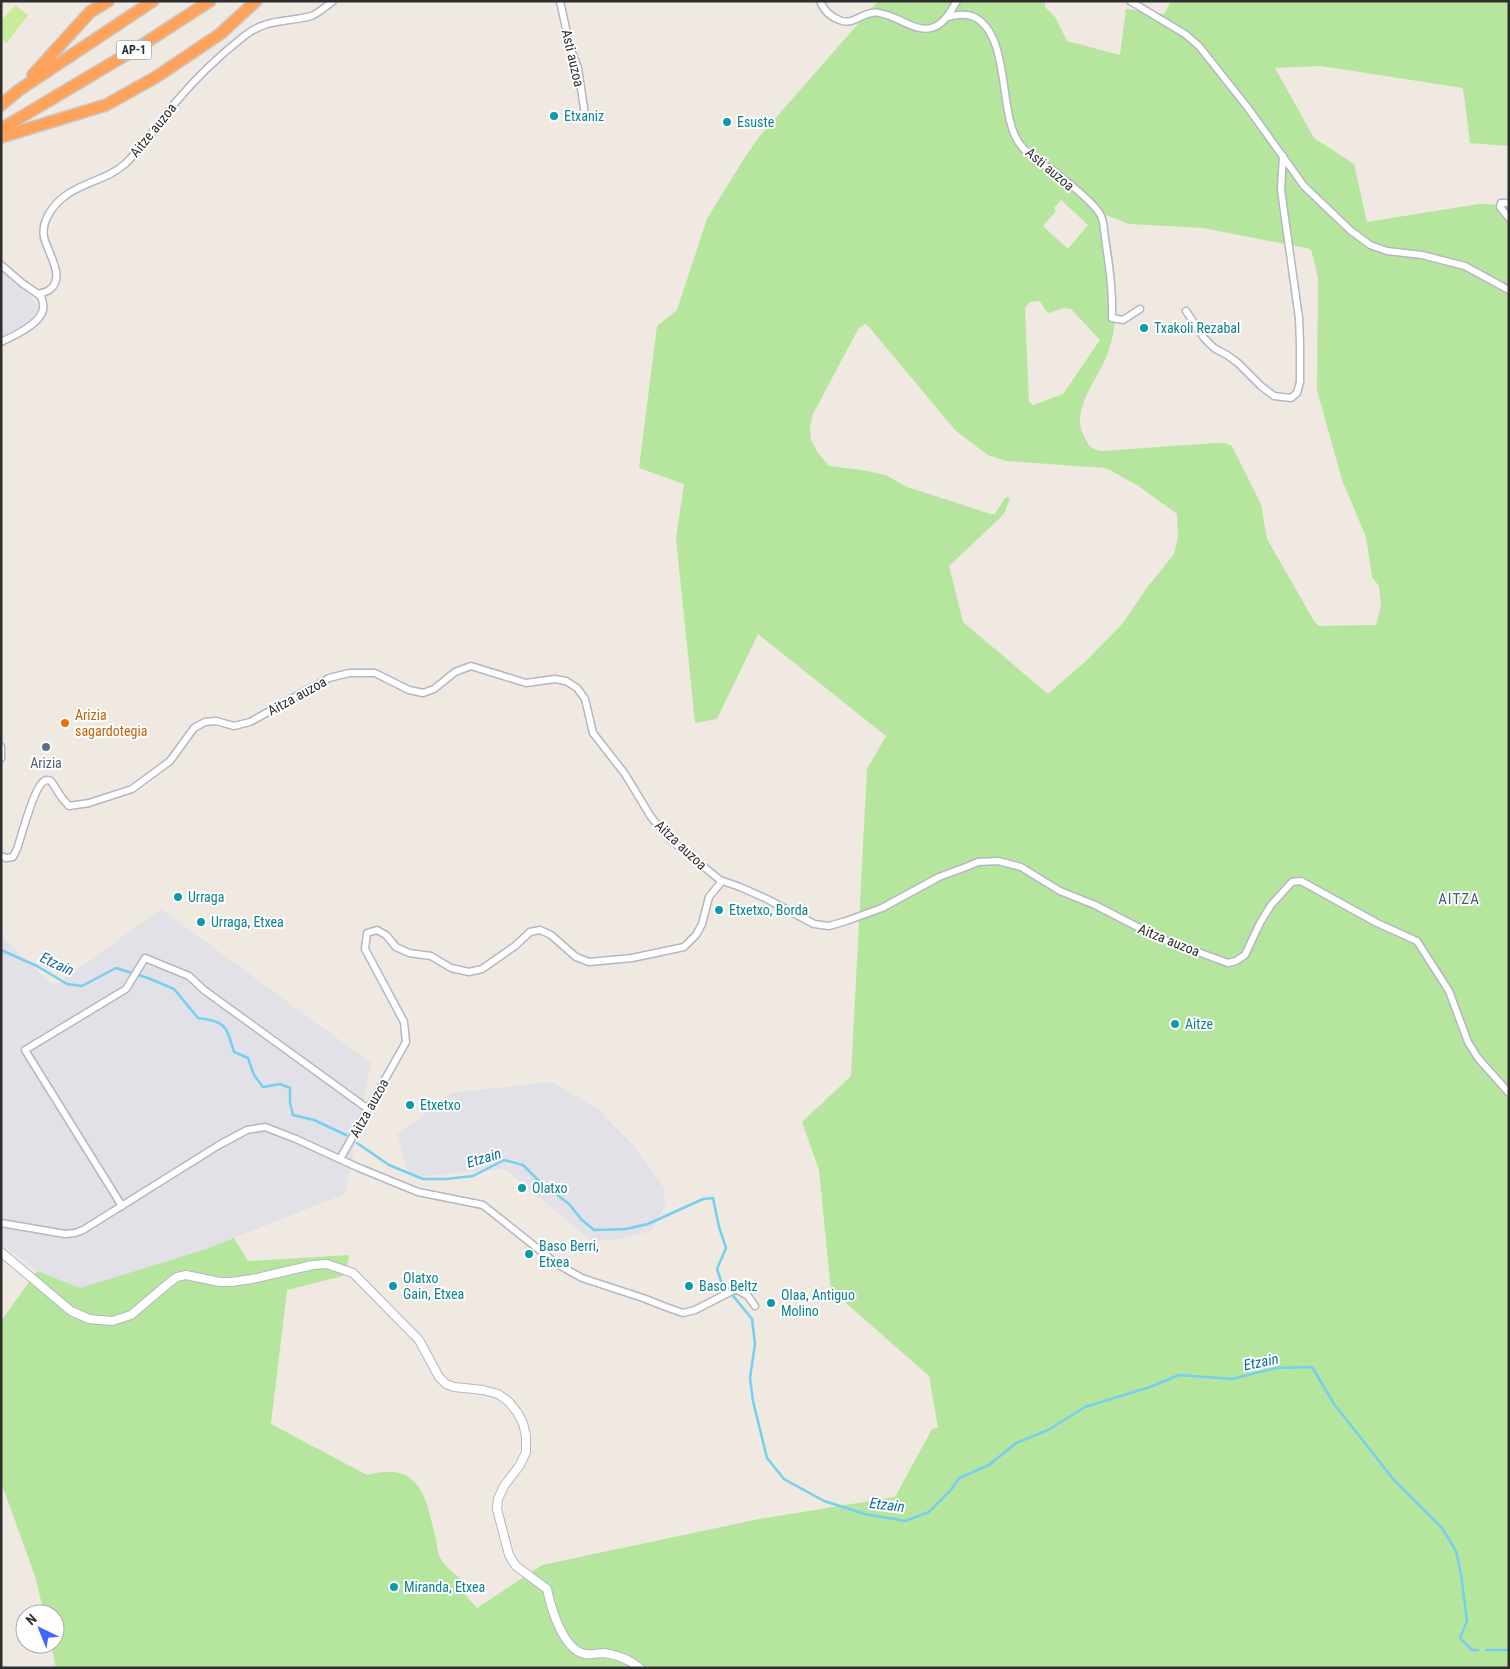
<svg xmlns="http://www.w3.org/2000/svg" width="1510" height="1669" viewBox="0 0 1510 1669" font-family="'Roboto Condensed',sans-serif">
<style>
.industrial{fill:#e3e1e8}
.green{fill:#b6e59e;fill-rule:evenodd}
.pitch{fill:#c9ec9a}
.lines{fill:none;stroke-linecap:round;stroke-linejoin:round}
.stream{stroke:#75cff0;stroke-width:2.5}
.minor-casing{stroke:#b4b7c1;stroke-width:9}
.tertiary-casing{stroke:#b4b7c1;stroke-width:10}
.motorway-casing{stroke:#c9c9c9;stroke-width:14}
.minor{stroke:#fff;stroke-width:6}
.tertiary{stroke:#fff;stroke-width:8}
.motorway{stroke:#ffa35c;stroke-width:11}
.culture-dot{fill:#0f9aa8;stroke:#fff;stroke-width:2}
.food-dot{fill:#e8710a;stroke:#fff;stroke-width:2}
.service-dot{fill:#5c6f8a;stroke:#fff;stroke-width:2}
.labels{text-anchor:middle;stroke-width:4;stroke-linejoin:round;paint-order:stroke}
.shield{fill:#fff;stroke:#6d6d6d;stroke-width:1}
.shield-label{font-size:12px;font-weight:bold;fill:#2e2e2e}
.street-label{font-size:14px;fill:#2e2e2e;stroke:#fff}
.culture-label{font-size:14px;fill:#0d838f;stroke:#fff;text-anchor:start}
.food-label{font-size:14px;fill:#c56008;stroke:#fff;text-anchor:start}
.service-label{font-size:14px;fill:#4e5e75;stroke:#fff}
.neighbourhood-label{font-size:15px;letter-spacing:1px;fill:#4d5680;stroke:#fff}
.water-label{font-size:15px;font-style:italic;fill:#0d6fa3;stroke:#fff}
</style>
<rect width="100%" height="100%" fill="#efe9e1"/>
<g class="industrial">
<path d="M 1,269 L 22,286 L 40,308 L 35,317 L 23,327 L 1,339 Z"/>
<path d="M 161,909 L 371,1063 L 345,1194 L 203,1250 L 80,1288 L 37,1271 L 1,1243 L 1,936 L 54,986 Z"/>
<path d="M 551,1082 L 597,1108 L 633,1145 L 664,1188 L 665,1206 L 651,1231 L 619,1239 L 592,1241 L 505,1169 L 409,1177 L 397,1135 L 452,1093 Z"/>
</g>
<path class="green" d="M 878,1 L 1045,1 L 1045,7 L 1055,17 L 1067,41 L 1120,55 L 1126,9 L 1164,14 L 1171,1 L 1509,1 L 1509,146 L 1470,143 L 1463,88 L 1321,66 L 1275,68 L 1314,138 L 1354,164 L 1367,222 L 1479,204 L 1509,205 L 1509,1668 L 56,1668 L 51,1644 L 55,1644 L 55,1614 L 44,1614 L 36,1579 L 1,1482 L 1,1321 L 37,1271 L 80,1288 L 203,1250 L 234,1238 L 248,1261 L 349,1255 L 346,1275 L 287,1290 L 271,1424 L 367,1475 C 421,1461 425,1496 436,1539 C 437,1545 438,1556 442,1561 C 447,1568 455,1574 462,1580 L 462,1591 L 477,1608 L 542,1565 L 759,1519 L 895,1497 L 932,1429 L 938,1428 L 929,1376 L 831,1290 L 819,1170 L 802,1122 L 851,1076 L 867,769 L 886,736 L 758,634 L 717,719 L 695,723 L 676,538 L 684,484 L 639,468 L 657,326 L 677,310 L 707,219 L 745,157 L 759,137 ZM 1061,200 L 1088,225 L 1068,249 L 1043,226 L 1056,211 L 1054,208 ZM 1106,215 L 1129,224 L 1203,228 L 1311,249 L 1318,278 L 1317,390 L 1342,480 L 1366,537 L 1372,577 L 1379,586 L 1381,605 L 1376,625 L 1319,626 L 1314,621 L 1267,539 L 1261,504 L 1232,446 L 1225,443 L 1216,443 L 1101,451 C 1098,450 1093,449 1091,447 C 1085,441 1079,426 1080,419 C 1082,395 1099,376 1107,355 C 1124,311 1113,261 1106,215 ZM 1040,301 L 1046,311 L 1050,313 L 1063,308 L 1071,309 L 1100,340 L 1063,394 L 1033,405 L 1029,402 L 1025,308 L 1030,302 ZM 865,324 L 868,326 L 956,431 L 988,455 L 1006,461 L 1106,468 L 1137,485 L 1177,514 L 1178,537 L 1174,554 L 1146,589 L 1123,623 L 1087,660 L 1048,694 L 963,622 L 949,566 L 998,520 L 1005,512 L 1010,499 L 1008,497 L 1005,498 L 995,514 L 991,514 L 907,487 L 886,475 L 862,470 L 829,466 L 818,453 L 811,440 L 810,427 L 813,414 L 848,348 L 859,328 Z"/>
<path class="pitch" d="M 15,5 L 28,15 L 7,43 L 1,38 L 1,22 Z"/>
<g class="lines">
<g class="stream">
<path d="M 1,950 L 37,966 L 67,984 L 82,986 L 116,968 L 148,978 L 174,989 L 198,1018 C 226,1021 226,1026 234,1052 L 248,1058 L 254,1075 L 263,1087 L 280,1084 L 290,1088 L 290,1103 L 293,1115 L 314,1120 L 346,1135"/>
<path d="M 357,1143 L 389,1165 L 423,1179 L 446,1179 L 473,1176 L 504,1160 L 523,1165 L 538,1180 L 569,1204 L 582,1220 L 594,1230 L 626,1229 L 648,1224 L 703,1199 L 713,1198 L 719,1227 L 726,1248 L 717,1269 L 721,1281 L 752,1319 L 755,1344 L 750,1378 L 753,1401 L 767,1458 L 784,1479 L 824,1501 L 865,1514 L 905,1521 L 929,1512 L 950,1491 L 959,1478 L 989,1465 L 1016,1443 L 1048,1430 L 1085,1407 L 1150,1387 L 1179,1375 L 1232,1379 L 1276,1368 L 1312,1367 L 1334,1404 L 1394,1480 L 1442,1528 L 1456,1551 L 1461,1574 L 1467,1621 L 1460,1638 L 1472,1650 L 1478,1650"/>
<path d="M 1486,1650 L 1509,1650"/>
</g>
<defs>
<g id="minor">
<path d="M 560,1 L 570,47 L 578,68 L 585,115"/>
<path d="M 820,1 C 824,11 832,18 842,21 C 854,24 861,14 872,13 C 875,12 880,13 883,14 C 899,17 915,32 931,28 C 944,25 950,12 957,1"/>
<path d="M 1130,1 L 1185,34 L 1199,46 L 1248,108 L 1304,186 L 1350,230 L 1370,245 L 1387,251 L 1422,255 L 1465,266 L 1509,290"/>
<path d="M 947,17 C 955,15 966,13 974,17 C 1011,35 998,113 1019,143 C 1029,158 1047,165 1060,176 C 1070,184 1097,206 1101,216 C 1104,222 1104,231 1105,238 C 1109,265 1113,291 1112,318 L 1123,320 L 1140,309"/>
<path d="M 1509,203 L 1501,203 L 1500,207 L 1509,218"/>
<path d="M 1,265 L 22,283 L 38,294 C 41,293 47,292 49,290 C 67,278 47,252 44,237 C 41,221 53,205 65,196 C 83,182 107,180 125,164 C 144,146 159,123 175,103 C 195,79 219,56 243,37 C 266,18 285,23 311,16 C 318,14 326,6 333,1"/>
<path d="M 1186,311 L 1204,338 L 1214,348 L 1227,355 L 1238,363 L 1261,386 L 1274,396 L 1291,398 L 1297,393 L 1300,382 L 1300,344 L 1299,318 L 1281,190 L 1283,156"/>
<path d="M 1,342 C 14,336 47,321 43,304 C 42,299 42,297 38,294"/>
<path d="M 1,747 L 1,758"/>
<path d="M 1,856 L 6,858 L 13,857 L 17,849 C 22,834 32,795 41,784 C 44,780 47,779 51,781 L 62,798 L 69,806 L 89,803 L 132,789 L 170,761 L 194,728 L 205,722 L 216,721 L 234,726 L 250,722 L 329,678 L 349,673 L 375,673 L 409,690 L 423,693 L 434,689 L 455,672 L 471,666 L 526,683 L 555,679 L 566,681 L 577,688 L 585,699 L 593,733 L 625,774 L 651,817 L 671,840 L 720,880 L 740,887 L 767,899 L 814,924 L 829,926 L 846,921 L 882,908 L 939,877 L 966,867 L 978,862 L 998,861 L 1021,867 L 1060,891 L 1095,905 L 1157,937 L 1228,963 L 1236,961 L 1245,955 L 1260,923 L 1271,905 L 1292,882 L 1301,881 L 1377,923 L 1417,941 L 1449,991 L 1468,1042 L 1478,1058 L 1509,1093"/>
<path d="M 340,1159 L 406,1042 L 404,1022 L 365,949 L 367,933 L 377,930 L 386,935 L 396,947 L 409,953 L 431,956 L 451,968 L 469,972 L 482,969 L 515,946 L 530,932 L 540,930 L 551,935 L 576,957 L 589,962 L 632,958 L 684,947 L 696,935 L 702,924 L 709,897 L 722,881"/>
<path d="M 122,1206 L 25,1050 L 126,989 L 145,958 L 189,976 L 204,990 L 368,1109"/>
<path d="M 1,1223 L 65,1234 L 75,1233 L 83,1230 L 219,1145 L 247,1130 L 265,1127 L 296,1139 L 357,1167 L 418,1192 L 483,1205 L 557,1264 L 582,1278 L 643,1298 L 666,1307 L 683,1313 L 695,1310 L 736,1289 L 748,1296 L 755,1306"/>
</g>
<path id="tertiary" d="M 1,1252 L 71,1311 L 89,1319 L 112,1321 L 131,1315 L 170,1282 L 177,1277 L 186,1275 L 220,1282 L 231,1282 L 252,1279 L 313,1265 L 327,1264 L 353,1273 L 419,1340 L 439,1377 L 446,1384 L 454,1387 L 483,1390 L 498,1394 L 508,1401 L 517,1412 L 523,1423 L 526,1436 L 526,1452 L 520,1465 L 504,1486 L 498,1499 L 497,1509 L 509,1555 L 516,1566 L 547,1589 C 551,1608 563,1650 585,1654 C 591,1655 598,1653 604,1653 C 618,1655 629,1659 640,1668"/>
<g id="motorway">
<path d="M 33,75 L 90,12 L 108,1"/>
<path d="M 1,105 L 19,90 L 153,1"/>
<path d="M 1,129 L 139,47 L 210,1"/>
<path d="M 1,137 L 106,105 L 156,77 L 220,34 L 256,1"/>
</g>
</defs>
<use href="#minor" class="minor-casing"/>
<use href="#tertiary" class="tertiary-casing"/>
<use href="#motorway" class="motorway-casing"/>
<use href="#minor" class="minor"/>
<use href="#tertiary" class="tertiary"/>
<use href="#motorway" class="motorway"/>
</g>
<g class="culture-dot">
<circle cx="554" cy="116" r="5"/>
<circle cx="727" cy="122" r="5"/>
<circle cx="1144" cy="328" r="5"/>
<circle cx="178" cy="897" r="5"/>
<circle cx="719" cy="910" r="5"/>
<circle cx="201" cy="922" r="5"/>
<circle cx="1175" cy="1024" r="5"/>
<circle cx="410" cy="1105" r="5"/>
<circle cx="522" cy="1188" r="5"/>
<circle cx="529" cy="1254" r="5"/>
<circle cx="393" cy="1286" r="5"/>
<circle cx="689" cy="1286" r="5"/>
<circle cx="771" cy="1303" r="5"/>
<circle cx="394" cy="1587" r="5"/>
</g>
<circle class="food-dot" cx="65" cy="723" r="5"/>
<circle class="service-dot" cx="46" cy="747" r="5"/>
<g class="labels">
<rect class="shield" x="116.5" y="40.5" width="35" height="19" rx="4"/>
<g class="shield-label">
<text x="134" y="54">AP-1</text>
</g>
<g class="street-label">
<text transform="translate(573 58) rotate(77)" y="5">Asti auzoa</text>
<text transform="translate(153 130) rotate(-51)" y="5">Aitze auzoa</text>
<text transform="translate(1050 169) rotate(40)" y="5">Asti auzoa</text>
<text transform="translate(297 696) rotate(-29)" y="5">Aitza auzoa</text>
<text transform="translate(681 845) rotate(43)" y="5">Aitza auzoa</text>
<text transform="translate(1169 940) rotate(22)" y="5">Aitza auzoa</text>
<text transform="translate(369 1108) rotate(-61)" y="5">Aitza auzoa</text>
</g>
<g class="culture-label">
<text x="564" y="121">Etxaniz</text>
<text x="737" y="127">Esuste</text>
<text x="1154" y="333">Txakoli Rezabal</text>
<text x="188" y="902">Urraga</text>
<text x="729" y="915">Etxetxo, Borda</text>
<text x="211" y="927">Urraga, Etxea</text>
<text x="1185" y="1029">Aitze</text>
<text x="420" y="1110">Etxetxo</text>
<text x="532" y="1193">Olatxo</text>
<text x="539" y="1251">Baso Berri,<tspan x="539" dy="16">Etxea</tspan></text>
<text x="403" y="1283">Olatxo<tspan x="403" dy="16">Gain, Etxea</tspan></text>
<text x="699" y="1291">Baso Beltz</text>
<text x="781" y="1300">Olaa, Antiguo<tspan x="781" dy="16">Molino</tspan></text>
<text x="404" y="1592">Miranda, Etxea</text>
</g>
<g class="food-label">
<text x="75" y="720">Arizia<tspan x="75" dy="16">sagardotegia</tspan></text>
</g>
<g class="service-label">
<text x="46" y="768">Arizia</text>
</g>
<g class="neighbourhood-label">
<text x="1459" y="904">AITZA</text>
</g>
<g class="water-label">
<text transform="translate(57 964) rotate(25)" y="5">Etzain</text>
<text transform="translate(484 1158) rotate(-17)" y="5">Etzain</text>
<text transform="translate(1261 1362) rotate(-12)" y="5">Etzain</text>
<text transform="translate(887 1505) rotate(7)" y="5">Etzain</text>
</g>
</g>
<rect width="1510" height="1669" fill="none" stroke="#2e2e2e" stroke-width="5"/>
<g transform="translate(40 1629) rotate(317)"><circle r="24" fill="#ffffff" stroke="#ababab"/>
<path d="M0-4L9 19L0 12L-9 19Z" fill="#4264fb"/>
<text y="-8" font-size="14" font-weight="bold" text-anchor="middle" fill="#2e2e2e">N</text>
</g>
</svg>
